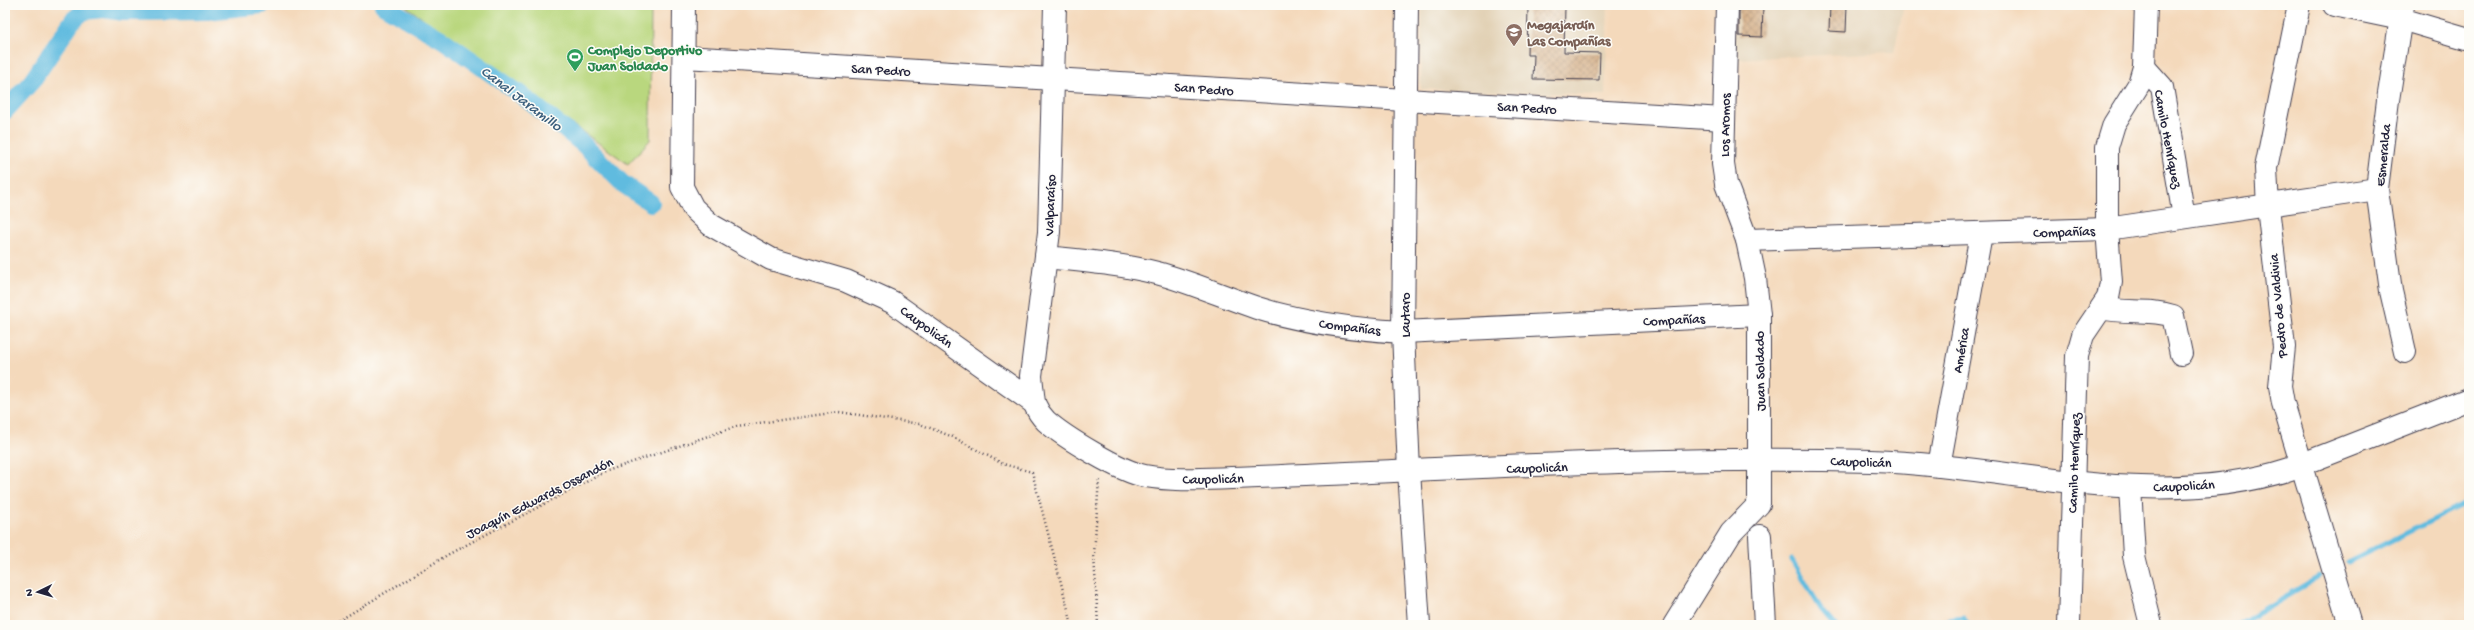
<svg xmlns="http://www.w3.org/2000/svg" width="2474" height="630" viewBox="0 0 2474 630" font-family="'Gochi Hand',sans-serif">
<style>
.built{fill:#e2d1b5}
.pitch{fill:#b9d77e;stroke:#6e7c5c}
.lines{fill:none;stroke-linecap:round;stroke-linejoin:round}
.stream{stroke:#61bbdf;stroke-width:5}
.canal{stroke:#61bbdf;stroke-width:18}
.building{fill:url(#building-cross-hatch)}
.minor-casing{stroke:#423d4e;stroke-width:24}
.path{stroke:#423d4e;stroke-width:2.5;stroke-dasharray:1 3;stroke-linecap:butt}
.minor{stroke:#fff;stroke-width:22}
.labels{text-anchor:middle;stroke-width:3;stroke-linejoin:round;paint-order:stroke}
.education-label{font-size:14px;font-weight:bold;fill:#785e54;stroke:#fdfcf7;text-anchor:start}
.leisure-label{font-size:14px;font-weight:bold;fill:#27864d;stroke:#fdfcf7;text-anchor:start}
.street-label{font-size:14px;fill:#22223b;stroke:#fdfcf7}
.water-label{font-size:15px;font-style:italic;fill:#3b5f7d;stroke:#fdfcf7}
</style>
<defs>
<pattern id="building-cross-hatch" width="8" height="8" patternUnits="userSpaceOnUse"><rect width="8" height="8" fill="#d2aa81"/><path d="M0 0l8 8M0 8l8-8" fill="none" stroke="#aa8a6b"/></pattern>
</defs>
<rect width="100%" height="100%" fill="#fdfcf7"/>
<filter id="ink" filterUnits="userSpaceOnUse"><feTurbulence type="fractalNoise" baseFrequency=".025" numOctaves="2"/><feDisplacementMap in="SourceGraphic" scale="8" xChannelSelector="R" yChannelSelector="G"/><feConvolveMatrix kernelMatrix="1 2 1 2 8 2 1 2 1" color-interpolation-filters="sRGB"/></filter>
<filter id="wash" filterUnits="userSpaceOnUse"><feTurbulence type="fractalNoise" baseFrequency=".012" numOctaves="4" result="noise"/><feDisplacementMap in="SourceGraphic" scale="16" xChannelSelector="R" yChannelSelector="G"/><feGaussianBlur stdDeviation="0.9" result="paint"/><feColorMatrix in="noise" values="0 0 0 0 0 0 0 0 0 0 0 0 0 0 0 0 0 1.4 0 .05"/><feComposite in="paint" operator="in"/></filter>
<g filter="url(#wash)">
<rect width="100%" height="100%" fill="#f4d9bb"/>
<g class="built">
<path d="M 1422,5 L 1608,5 L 1605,95 L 1421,89 Z"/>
<path d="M 1736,5 L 1904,5 L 1894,52 L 1733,59 Z"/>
</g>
<path class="pitch" d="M 404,5 L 651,5 L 650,140 L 628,164 Z"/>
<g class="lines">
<g class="stream">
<path d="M 1792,560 L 1821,609 L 1835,625"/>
<path d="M 2348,562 L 2469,502"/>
<path d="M 1939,625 L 1947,620 L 1963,618 L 1969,625"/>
<path d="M 2237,625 L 2320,576"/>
</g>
<g class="canal">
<path d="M 383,5 L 443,40 L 520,94 L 583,144 L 623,184 L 651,203"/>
<path d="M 5,111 L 32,81 L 73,20 L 84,11 L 103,9 L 124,12 L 207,11 L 262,5"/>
</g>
</g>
<g id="blocks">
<g class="building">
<path d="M 1528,5 L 1565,5 L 1564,52 L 1600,53 L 1599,80 L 1533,79 L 1534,55 L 1527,55 Z"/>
<path d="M 1739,5 L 1763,5 L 1762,37 L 1739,36 Z"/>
<path d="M 1830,5 L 1847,5 L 1846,32 L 1829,31 Z"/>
</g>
</g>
</g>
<g filter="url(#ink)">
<use href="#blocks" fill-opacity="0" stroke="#423d4e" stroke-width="1"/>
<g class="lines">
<defs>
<g id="minor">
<path d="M 684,5 L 682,187 L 693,208 L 711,225 L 771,259 L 846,281 L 892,302 L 1034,403 C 1037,410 1041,416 1046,421 C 1064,437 1121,472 1145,476 C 1173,481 1202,479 1231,478 C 1443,470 1659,455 1871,461 C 2009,465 2154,513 2290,469 L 2469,399"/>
<path d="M 1407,5 L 1403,332 L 1409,471 L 1419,625"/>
<path d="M 2299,5 L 2266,168 L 2268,207 L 2284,347 L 2280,386 L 2283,403 L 2350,625"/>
<path d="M 2334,5 L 2401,19 L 2469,39"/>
<path d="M 2403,5 L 2388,100 L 2377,189 L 2391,291 L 2405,352"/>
<path d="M 684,57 L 1724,119"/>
<path d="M 2144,67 L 2162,87 L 2184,217"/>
<path d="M 1747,240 L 2107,229 L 2377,189"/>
<path d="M 1046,257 C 1083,261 1121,264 1157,273 C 1191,282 1224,297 1257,308 C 1305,323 1354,329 1403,332 L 1759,315"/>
<path d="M 2102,308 C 2125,314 2150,308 2173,316 L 2181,354"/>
<path d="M 1034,403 L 1031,376 L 1049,232 L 1055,5"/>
<path d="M 1939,466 L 1981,234"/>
<path d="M 2130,487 L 2134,556 L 2151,625"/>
<path d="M 1760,536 L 1765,625"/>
<path d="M 1674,625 L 1731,533 L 1759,504 L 1759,315 L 1755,278 L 1747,240 L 1726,184 L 1723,164 L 1727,5"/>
<path d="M 2069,625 L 2077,356 L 2083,335 L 2108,298 L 2111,282 L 2107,229 L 2107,147 L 2114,124 L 2139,84 L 2144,67 L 2146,5"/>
</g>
</defs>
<use href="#minor" class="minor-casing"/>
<g class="path">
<path d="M 332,625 L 449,554 L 607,471 L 737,426 L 839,412 L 920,424 L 953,437 L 1003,464 L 1032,472 L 1072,625"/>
<path d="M 1098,625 L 1094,555 L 1099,478"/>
</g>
<use href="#minor" class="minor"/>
</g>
</g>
<defs>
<symbol id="school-pin" viewBox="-11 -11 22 30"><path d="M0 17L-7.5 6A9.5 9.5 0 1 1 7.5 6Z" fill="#8d6e63" stroke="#fdfcf7"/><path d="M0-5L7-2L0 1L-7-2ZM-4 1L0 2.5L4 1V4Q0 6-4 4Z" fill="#fff"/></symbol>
<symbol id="stadium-pin" viewBox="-11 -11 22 30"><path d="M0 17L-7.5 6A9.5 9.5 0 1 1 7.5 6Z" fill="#2e9e5b" stroke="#fdfcf7"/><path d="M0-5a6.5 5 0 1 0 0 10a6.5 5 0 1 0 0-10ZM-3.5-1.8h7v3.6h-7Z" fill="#fff"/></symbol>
</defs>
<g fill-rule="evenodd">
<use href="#school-pin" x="1504" y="22" width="20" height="27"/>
<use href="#stadium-pin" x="565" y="47" width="20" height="27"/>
</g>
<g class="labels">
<g class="education-label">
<text x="1527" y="29">Megajardín<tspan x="1527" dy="16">Las Compañías</tspan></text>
</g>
<g class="leisure-label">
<text x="588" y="54">Complejo Deportivo<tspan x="588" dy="16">Juan Soldado</tspan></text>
</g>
<g class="street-label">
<text transform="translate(881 69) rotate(3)" y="5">San Pedro</text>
<text transform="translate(1204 88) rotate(4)" y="5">San Pedro</text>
<text transform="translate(1527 107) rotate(3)" y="5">San Pedro</text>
<text transform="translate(1724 125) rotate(-89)" y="5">Los Aromos</text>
<text transform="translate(2169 139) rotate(79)" y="5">Camilo Henríquez</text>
<text transform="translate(2382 155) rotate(-84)" y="5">Esmeralda</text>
<text transform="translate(1049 205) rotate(-88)" y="5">Valparaíso</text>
<text transform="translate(2064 231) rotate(-2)" y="5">Compañías</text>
<text transform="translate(2277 306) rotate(-95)" y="5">Pedro de Valdivia</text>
<text transform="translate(1404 315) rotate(-90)" y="5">Lautaro</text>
<text transform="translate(1674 319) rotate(-3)" y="5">Compañías</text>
<text transform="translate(927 326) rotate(36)" y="5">Caupolicán</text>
<text transform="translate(1350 326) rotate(7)" y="5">Compañías</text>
<text transform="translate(1960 350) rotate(-80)" y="5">América</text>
<text transform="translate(1759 371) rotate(-91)" y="5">Juan Soldado</text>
<text transform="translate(1861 461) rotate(2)" y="5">Caupolicán</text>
<text transform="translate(2073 463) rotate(-88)" y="5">Camilo Henríquez</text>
<text transform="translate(1537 467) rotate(-2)" y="5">Caupolicán</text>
<text transform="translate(1213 478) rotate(-1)" y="5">Caupolicán</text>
<text transform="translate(2184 485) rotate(-3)" y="5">Caupolicán</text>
<text transform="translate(539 497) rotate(-27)" y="5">Joaquín Edwards Ossandón</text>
</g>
<g class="water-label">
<text transform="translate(522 98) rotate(37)" y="5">Canal Jaramillo</text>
</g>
</g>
<rect width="2474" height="630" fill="none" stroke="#fdfcf7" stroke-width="20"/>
<g transform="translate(38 592) rotate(265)" stroke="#fdfcf7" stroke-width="3" paint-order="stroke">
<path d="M0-3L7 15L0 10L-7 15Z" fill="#22223b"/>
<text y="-6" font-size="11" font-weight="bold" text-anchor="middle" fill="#22223b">N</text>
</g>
</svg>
